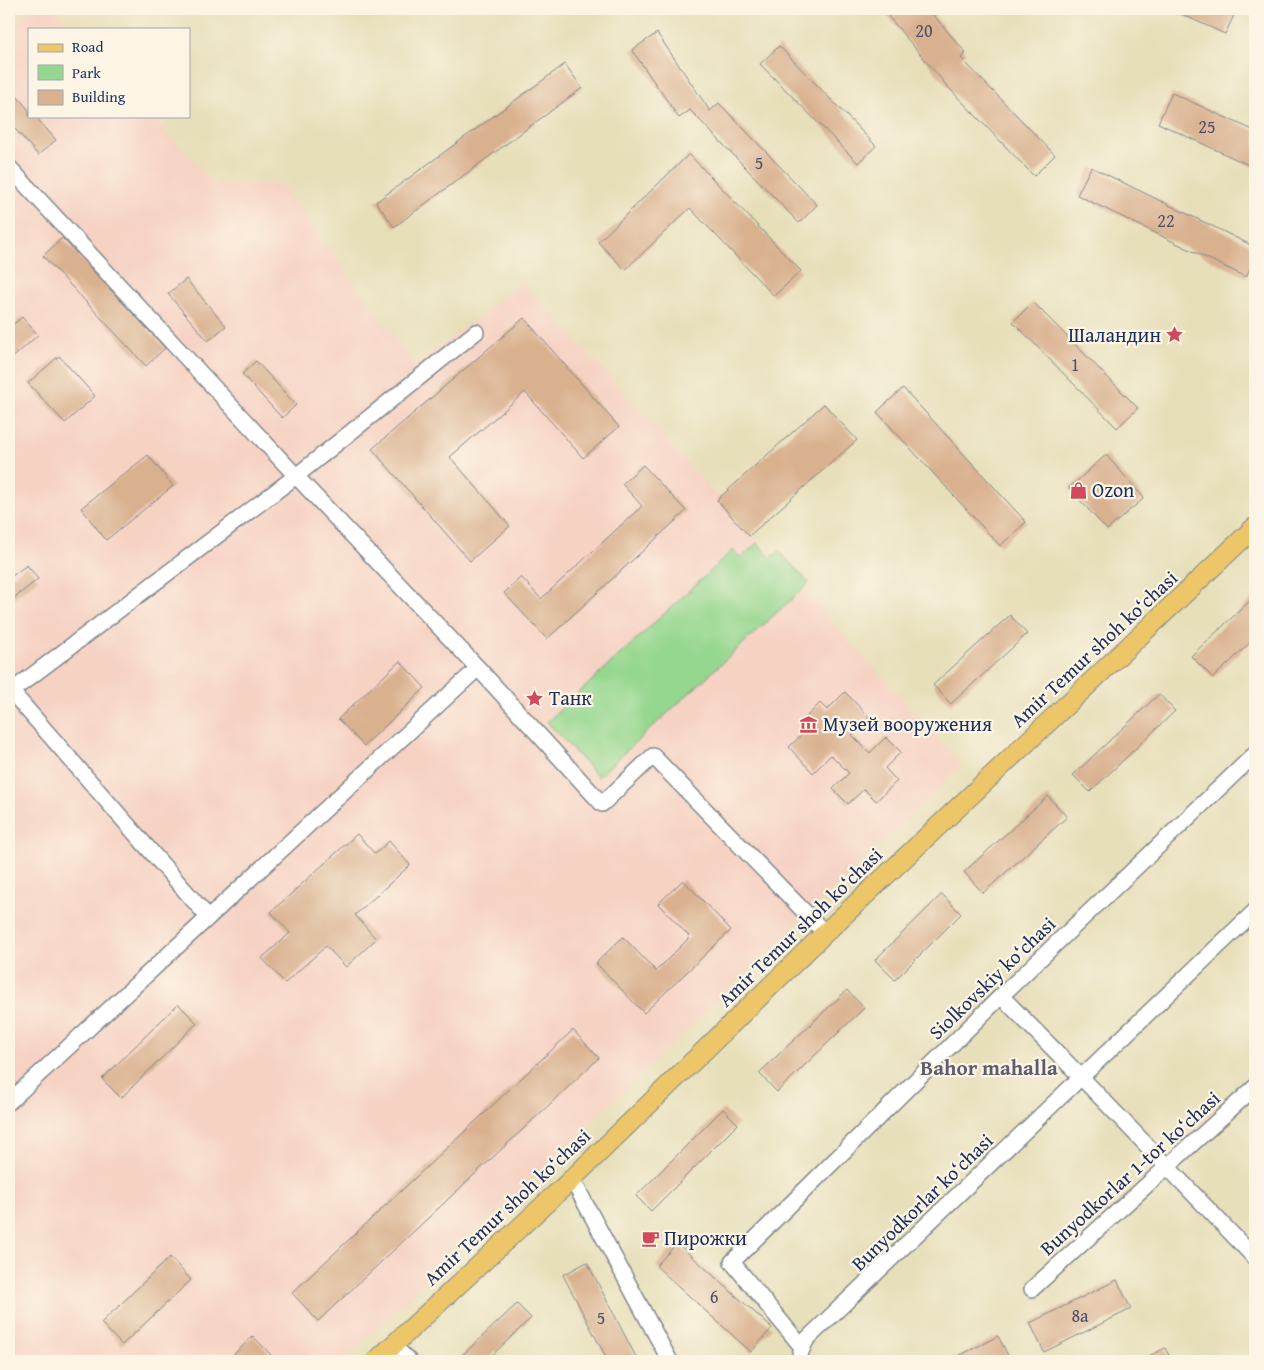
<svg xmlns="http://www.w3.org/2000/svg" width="1264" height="1370" viewBox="0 0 1264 1370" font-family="'Gentium Book Plus',serif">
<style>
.built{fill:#f6d2c3}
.green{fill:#96d78f;stroke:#588376}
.building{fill:#d9b18f}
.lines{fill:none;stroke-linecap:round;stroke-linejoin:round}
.minor-casing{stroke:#81878c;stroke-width:18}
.major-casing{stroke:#81878c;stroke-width:21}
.minor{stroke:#fff;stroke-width:15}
.major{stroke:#ecc669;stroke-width:19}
.labels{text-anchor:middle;stroke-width:4.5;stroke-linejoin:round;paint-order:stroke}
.number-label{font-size:18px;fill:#4a506a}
.poi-label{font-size:20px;fill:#1b2f5e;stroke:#fcf5e5;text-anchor:start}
.street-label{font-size:20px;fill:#1b2f5e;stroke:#fcf5e5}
.neighbourhood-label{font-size:21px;font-weight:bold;fill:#5e5c6f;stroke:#fcf5e5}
</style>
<rect width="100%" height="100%" fill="#fcf5e5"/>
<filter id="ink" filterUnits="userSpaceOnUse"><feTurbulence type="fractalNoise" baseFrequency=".02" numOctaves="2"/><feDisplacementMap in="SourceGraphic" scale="10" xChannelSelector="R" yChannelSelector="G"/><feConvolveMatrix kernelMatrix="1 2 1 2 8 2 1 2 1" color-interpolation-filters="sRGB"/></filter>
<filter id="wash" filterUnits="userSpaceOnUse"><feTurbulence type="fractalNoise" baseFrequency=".0096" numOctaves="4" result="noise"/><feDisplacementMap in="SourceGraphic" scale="20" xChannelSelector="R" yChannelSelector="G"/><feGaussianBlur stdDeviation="1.12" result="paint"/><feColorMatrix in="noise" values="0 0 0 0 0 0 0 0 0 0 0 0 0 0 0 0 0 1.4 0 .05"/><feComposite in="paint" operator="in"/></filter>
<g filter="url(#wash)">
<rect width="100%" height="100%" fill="#e7dfba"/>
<path class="built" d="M 32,9 L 56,9 L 74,29 L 29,29 L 29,116 L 152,116 L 214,184 L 281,184 L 415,366 L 523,282 L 962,765 L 343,1361 L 9,1361 L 9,30 Z"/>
<path class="green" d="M 757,543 L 771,558 L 779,551 L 809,583 L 598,777 L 547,722 L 733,550 L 741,558 Z"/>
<g id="blocks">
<g class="building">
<path d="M 882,9 L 928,9 L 966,53 L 961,58 L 1055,155 L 1034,176 L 947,86 Z"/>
<path d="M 1170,9 L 1237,9 L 1225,34 Z"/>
<path d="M 657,33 L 710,111 L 719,103 L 817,205 L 799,223 L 690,110 L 679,118 L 632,50 Z"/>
<path d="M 779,46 L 876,146 L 858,163 L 760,64 Z"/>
<path d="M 565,64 L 582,88 L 394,227 L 376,202 Z"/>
<path d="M 9,87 L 29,110 L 29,116 L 35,116 L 56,140 L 38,155 L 9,122 Z"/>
<path d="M 1172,93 L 1255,131 L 1255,168 L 1158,123 Z"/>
<path d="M 689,154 L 801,271 L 774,296 L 690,208 L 625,270 L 598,242 Z"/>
<path d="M 1091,167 L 1255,247 L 1255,258 L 1246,277 L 1077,195 Z"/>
<path d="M 62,238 L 165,348 L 146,366 L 43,256 Z"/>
<path d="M 186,279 L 226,326 L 208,341 L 168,294 Z"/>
<path d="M 1033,302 L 1138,408 L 1117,428 L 1013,322 Z"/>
<path d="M 22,317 L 38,335 L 9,361 L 9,328 Z"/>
<path d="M 524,318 L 619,427 L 583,458 L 525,392 L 450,457 L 510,526 L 470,561 L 372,449 Z"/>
<path d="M 59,356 L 95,396 L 65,423 L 28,383 Z"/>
<path d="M 256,361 L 296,405 L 282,418 L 242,374 Z"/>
<path d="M 903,388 L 1026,522 L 1000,546 L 877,412 Z"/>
<path d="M 824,404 L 857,440 L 749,536 L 717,500 Z"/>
<path d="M 148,455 L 173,486 L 106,540 L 81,508 Z"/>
<path d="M 1106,455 L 1144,498 L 1107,530 L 1069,488 Z"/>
<path d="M 643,465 L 686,511 L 547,639 L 504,593 L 521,577 L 541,599 L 642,506 L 622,484 Z"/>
<path d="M 27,565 L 38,579 L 9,602 L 9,578 Z"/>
<path d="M 1255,596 L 1255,638 L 1213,678 L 1191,656 Z"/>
<path d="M 1010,615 L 1027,634 L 951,704 L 933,685 Z"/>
<path d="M 400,661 L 425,688 L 364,746 L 338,719 Z"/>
<path d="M 845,692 L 869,717 L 852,735 L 870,753 L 886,737 L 901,752 L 885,768 L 897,781 L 876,801 L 864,789 L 848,804 L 833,789 L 849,773 L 831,755 L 813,773 L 789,747 L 807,730 L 800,723 L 820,703 L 827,710 Z"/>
<path d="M 1159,694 L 1175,711 L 1090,792 L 1073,775 Z"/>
<path d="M 1048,796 L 1067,817 L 983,893 L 964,872 Z"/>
<path d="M 357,834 L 375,854 L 389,841 L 410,865 L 355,915 L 376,939 L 346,967 L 326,946 L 285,983 L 262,958 L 290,933 L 271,912 Z"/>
<path d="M 683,880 L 731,930 L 644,1013 L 596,963 L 623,937 L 656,971 L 690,937 L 658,904 Z"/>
<path d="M 942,894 L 961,914 L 895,980 L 875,960 Z"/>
<path d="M 847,990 L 864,1008 L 777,1092 L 759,1073 Z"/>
<path d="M 178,1004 L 197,1023 L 121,1098 L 102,1079 Z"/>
<path d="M 573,1030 L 599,1058 L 318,1321 L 292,1293 Z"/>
<path d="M 723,1109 L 738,1124 L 651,1211 L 636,1196 Z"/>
<path d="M 677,1243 L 772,1328 L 751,1352 L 656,1266 Z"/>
<path d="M 170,1257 L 191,1280 L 122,1345 L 101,1323 Z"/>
<path d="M 587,1262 L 638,1361 L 608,1361 L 563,1275 Z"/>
<path d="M 1117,1280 L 1131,1309 L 1044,1352 L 1030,1323 Z"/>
<path d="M 517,1304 L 531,1318 L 486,1361 L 456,1361 Z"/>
<path d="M 253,1336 L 271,1355 L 264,1361 L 227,1361 Z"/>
<path d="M 998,1336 L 1011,1361 L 949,1361 Z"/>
<path d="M 1165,1348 L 1172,1361 L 1139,1361 Z"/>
</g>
</g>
</g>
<g filter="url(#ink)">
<use href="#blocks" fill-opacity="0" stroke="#81878c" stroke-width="1"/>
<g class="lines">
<defs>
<g id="minor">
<path d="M 9,167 L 296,476 L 478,668 L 602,804 L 653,756 L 825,933"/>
<path d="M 11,691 L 208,917"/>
<path d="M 9,693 L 296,476 L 476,332"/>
<path d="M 1001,996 L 1081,1077 L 1255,1258"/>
<path d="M 9,1102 L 478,668"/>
<path d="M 572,1179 L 670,1361"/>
<path d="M 1032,1289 L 1255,1087"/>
<path d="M 393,1345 L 409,1361"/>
<path d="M 802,1347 L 732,1262 L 1001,996 L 1255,754"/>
<path d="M 801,1361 L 800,1354 L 806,1340 L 1255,911"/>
</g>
<path id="major" d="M 376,1361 L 572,1179 L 825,933 L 1255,527"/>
</defs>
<use href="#minor" class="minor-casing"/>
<use href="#major" class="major-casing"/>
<use href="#minor" class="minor"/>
<use href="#major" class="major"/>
</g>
</g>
<defs>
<symbol id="sight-bare" viewBox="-9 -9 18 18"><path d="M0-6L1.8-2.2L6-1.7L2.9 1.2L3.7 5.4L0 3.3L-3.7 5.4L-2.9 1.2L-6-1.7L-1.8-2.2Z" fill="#d1495b" stroke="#fcf5e5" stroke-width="2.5" paint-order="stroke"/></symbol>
<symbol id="shop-bare" viewBox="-9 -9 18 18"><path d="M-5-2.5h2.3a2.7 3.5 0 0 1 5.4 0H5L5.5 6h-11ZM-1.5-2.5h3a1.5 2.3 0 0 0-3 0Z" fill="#d1495b" stroke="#fcf5e5" stroke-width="2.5" paint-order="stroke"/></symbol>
<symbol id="museum-bare" viewBox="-9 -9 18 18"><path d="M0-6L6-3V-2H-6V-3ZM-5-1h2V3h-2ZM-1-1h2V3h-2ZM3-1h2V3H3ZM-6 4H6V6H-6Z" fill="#d1495b" stroke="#fcf5e5" stroke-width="2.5" paint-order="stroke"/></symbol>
<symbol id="cafe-bare" viewBox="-9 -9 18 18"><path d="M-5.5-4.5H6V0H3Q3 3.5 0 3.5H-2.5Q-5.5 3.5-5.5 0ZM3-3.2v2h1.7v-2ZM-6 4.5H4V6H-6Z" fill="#d1495b" stroke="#fcf5e5" stroke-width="2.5" paint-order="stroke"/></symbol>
</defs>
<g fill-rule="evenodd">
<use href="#sight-bare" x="1162" y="322" width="25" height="25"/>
<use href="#shop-bare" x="1066" y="478" width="25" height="25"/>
<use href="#sight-bare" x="522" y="686" width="25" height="25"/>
<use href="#museum-bare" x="796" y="712" width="25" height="25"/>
<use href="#cafe-bare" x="638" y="1226" width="25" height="25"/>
</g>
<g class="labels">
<g class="number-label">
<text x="924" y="37">20</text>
<text x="1207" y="133">25</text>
<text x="759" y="169">5</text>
<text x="1166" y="227">22</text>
<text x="1075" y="371">1</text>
<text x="714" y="1303">6</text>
<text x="1080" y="1322">8a</text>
<text x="601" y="1324">5</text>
</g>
<g class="poi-label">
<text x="1161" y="342" text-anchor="end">Шаландин</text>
<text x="1092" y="497">Ozon</text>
<text x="549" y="705">Танк</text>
<text x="823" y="731">Музей вооружения</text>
<text x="664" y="1245">Пирожки</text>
</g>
<g class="street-label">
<text transform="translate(1094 649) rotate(-43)" y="7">Amir Temur shoh ko‘chasi</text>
<text transform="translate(800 927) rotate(-44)" y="7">Amir Temur shoh ko‘chasi</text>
<text transform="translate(992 978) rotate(-44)" y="7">Siolkovskiy ko‘chasi</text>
<text transform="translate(1130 1173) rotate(-42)" y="7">Bunyodkorlar 1-tor ko‘chasi</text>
<text transform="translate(922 1202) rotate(-44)" y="7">Bunyodkorlar ko‘chasi</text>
<text transform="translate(507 1207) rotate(-43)" y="7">Amir Temur shoh ko‘chasi</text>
</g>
<g class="neighbourhood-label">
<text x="989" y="1075">Bahor mahalla</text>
</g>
</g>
<rect width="1264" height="1370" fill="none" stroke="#fcf5e5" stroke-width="30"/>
<rect x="28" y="28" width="162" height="90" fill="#fcf5e5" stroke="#a2a6af"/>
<rect x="38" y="44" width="25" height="8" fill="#ecc669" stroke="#a2a6af"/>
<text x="72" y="52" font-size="15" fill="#1b2f5e">Road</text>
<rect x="38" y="65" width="25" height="15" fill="#96d78f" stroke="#a2a6af"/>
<text x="72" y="78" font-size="15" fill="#1b2f5e">Park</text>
<rect x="38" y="90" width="25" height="15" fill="#d9b18f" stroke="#a2a6af"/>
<text x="72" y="102" font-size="15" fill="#1b2f5e">Building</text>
</svg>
